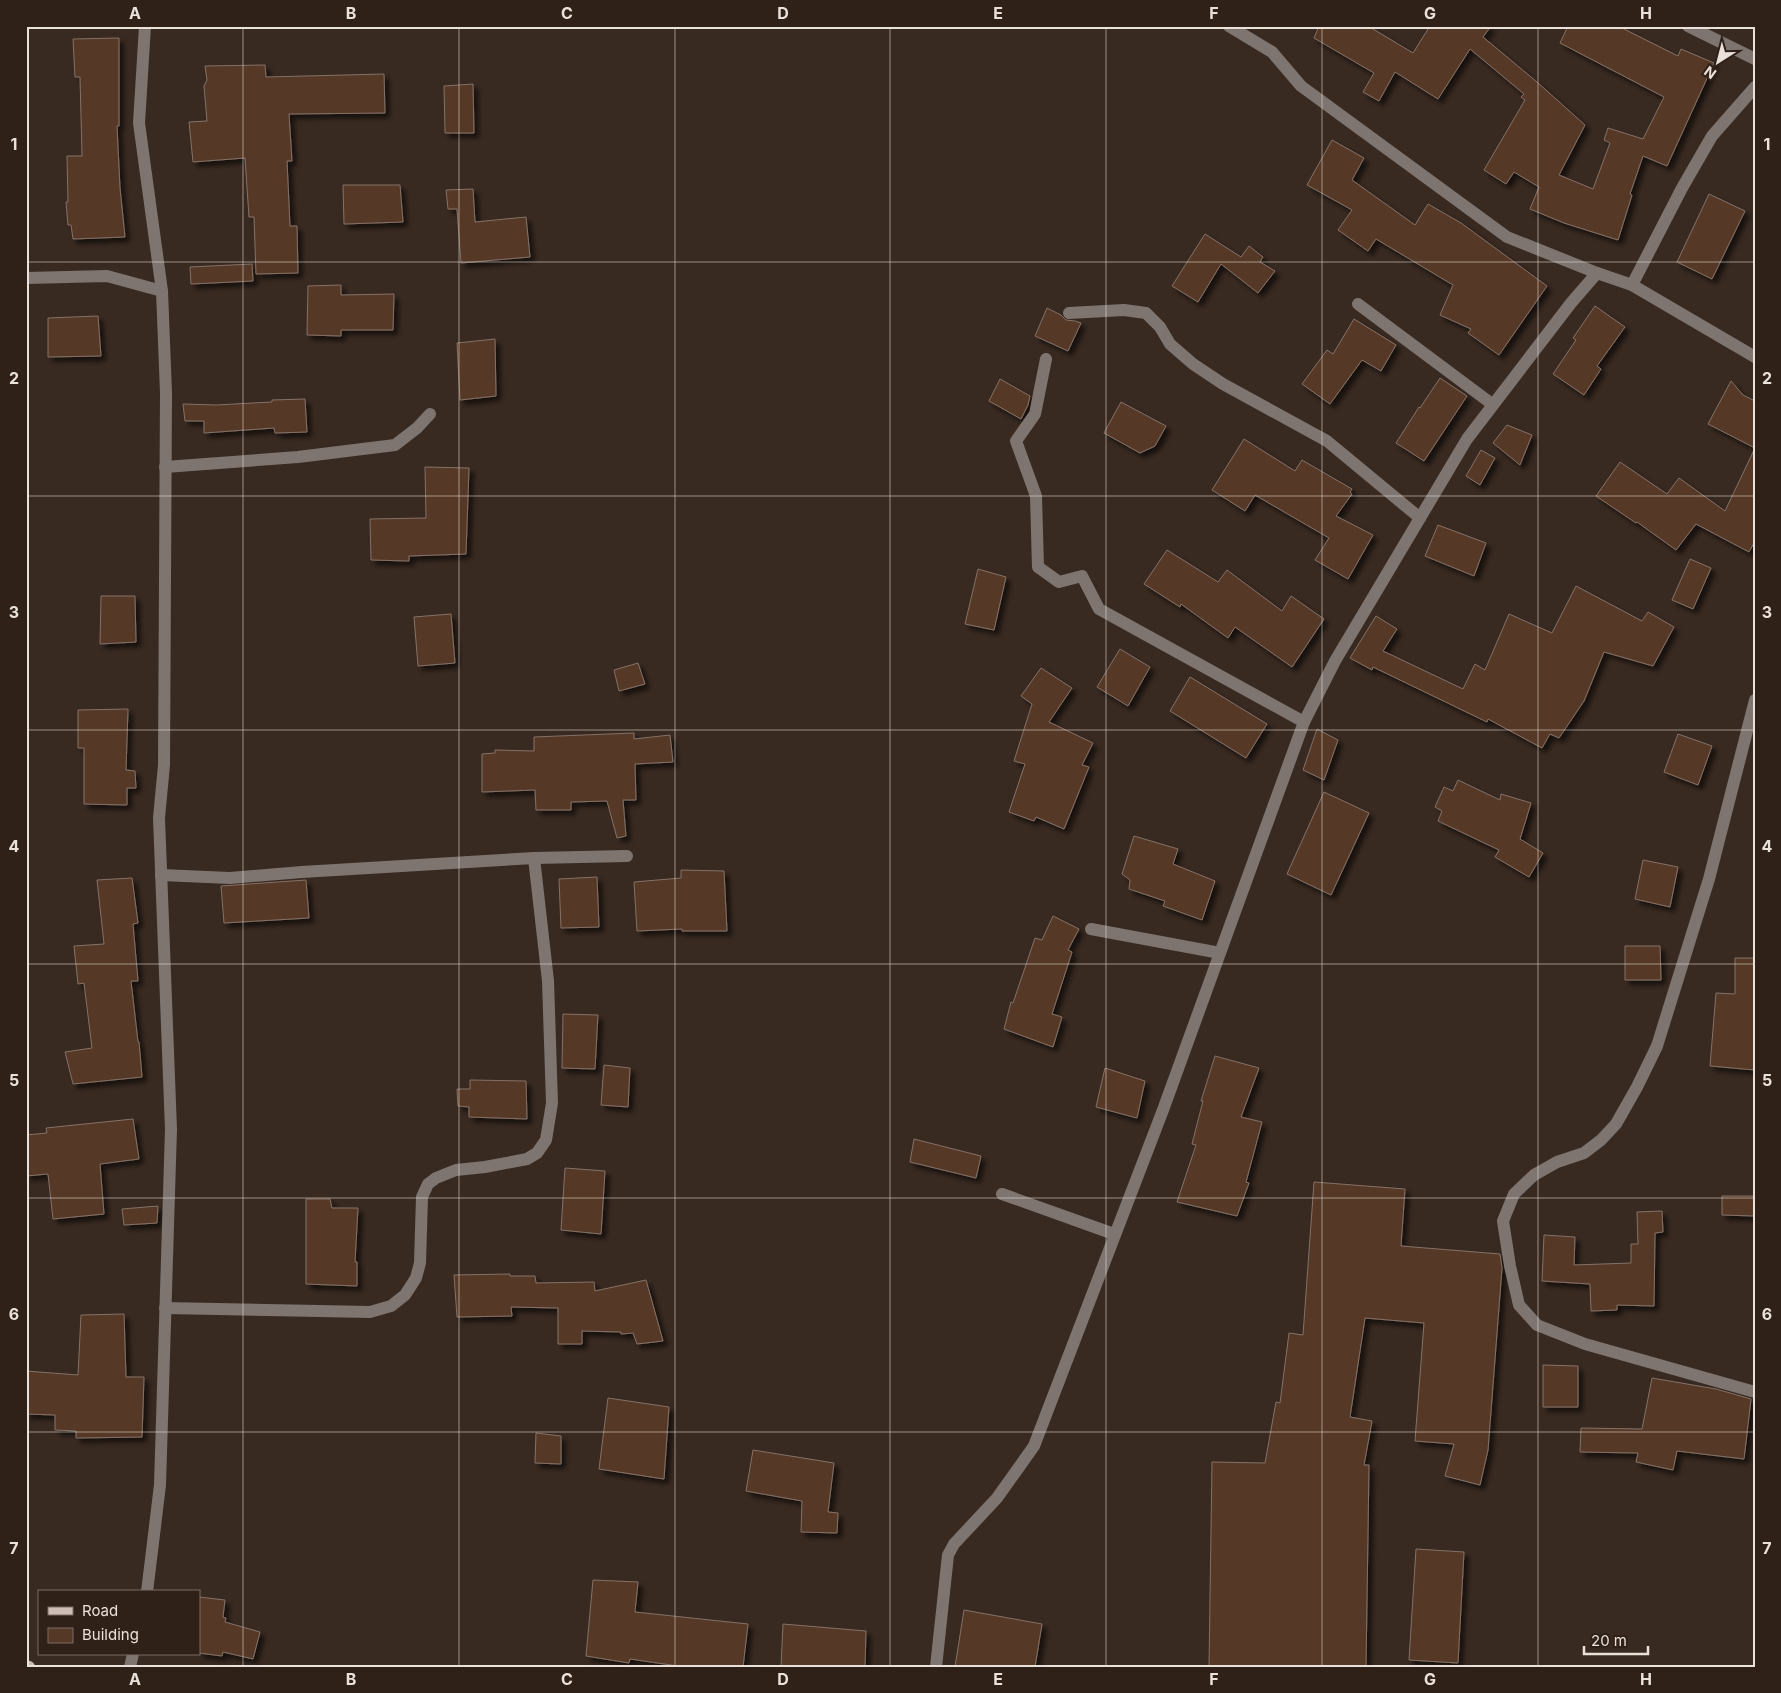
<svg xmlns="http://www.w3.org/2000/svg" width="1781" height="1693" viewBox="0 0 1781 1693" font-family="Inter,sans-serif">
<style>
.building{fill:#563826;stroke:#847167;filter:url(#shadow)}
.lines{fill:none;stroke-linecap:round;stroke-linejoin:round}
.minor{stroke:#7e7571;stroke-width:12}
.major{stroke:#cebdb4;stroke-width:12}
.grid{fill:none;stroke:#ebe1db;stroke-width:1;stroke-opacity:0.55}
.neatline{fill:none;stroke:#ebe1db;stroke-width:2}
.grid-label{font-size:16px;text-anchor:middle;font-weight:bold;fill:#ebe1db}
</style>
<defs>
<filter id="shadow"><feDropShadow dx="4.5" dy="4.5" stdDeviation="2.5" flood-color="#0009"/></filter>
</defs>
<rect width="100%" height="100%" fill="#392a21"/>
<g class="building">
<path d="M 1319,26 L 1368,26 L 1413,53 L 1430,26 L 1491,26 L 1483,37 L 1537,82 L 1585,125 L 1559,175 L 1593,189 L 1610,143 L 1604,140 L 1608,128 L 1643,139 L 1664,97 L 1560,43 L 1568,26 L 1618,26 L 1678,56 L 1681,49 L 1714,63 L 1667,166 L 1643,156 L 1630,194 L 1632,195 L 1618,240 L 1564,223 L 1530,209 L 1539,187 L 1514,172 L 1506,184 L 1484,170 L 1525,100 L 1521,97 L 1524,94 L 1470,49 L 1438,99 L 1395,72 L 1379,101 L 1363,92 L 1374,73 L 1314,38 Z"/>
<path d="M 119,38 L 119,126 L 117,126 L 120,188 L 125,237 L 73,239 L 71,225 L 68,225 L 66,202 L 68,202 L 67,156 L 82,156 L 80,77 L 75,77 L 73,39 Z"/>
<path d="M 265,65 L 266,77 L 384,74 L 385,113 L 289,114 L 292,161 L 287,161 L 290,226 L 297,226 L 298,273 L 256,274 L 254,217 L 249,217 L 245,158 L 193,162 L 189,122 L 207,121 L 204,86 L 207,80 L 205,66 Z"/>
<path d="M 473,84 L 474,133 L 445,133 L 444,86 Z"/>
<path d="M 1332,140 L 1364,158 L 1352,180 L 1415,225 L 1428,204 L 1461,223 L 1547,286 L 1499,355 L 1468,333 L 1471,329 L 1440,315 L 1453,285 L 1376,239 L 1368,251 L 1338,230 L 1352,210 L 1307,185 Z"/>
<path d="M 343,185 L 400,185 L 403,222 L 344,224 Z"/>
<path d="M 473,189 L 475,222 L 526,217 L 530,257 L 461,263 L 457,209 L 448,209 L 446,190 Z"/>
<path d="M 1709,194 L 1745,211 L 1712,279 L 1677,262 Z"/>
<path d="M 1205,234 L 1241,257 L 1249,246 L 1263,257 L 1260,262 L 1275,271 L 1258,293 L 1221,264 L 1198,302 L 1172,286 Z"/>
<path d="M 252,264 L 253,281 L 191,284 L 190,267 Z"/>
<path d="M 341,285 L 341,295 L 394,294 L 393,330 L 341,330 L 341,336 L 307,335 L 308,286 Z"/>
<path d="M 1595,306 L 1625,327 L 1597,366 L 1601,369 L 1584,395 L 1553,374 L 1576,340 L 1573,338 Z"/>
<path d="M 1047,308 L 1061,315 L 1066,320 L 1075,321 L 1081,323 L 1068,351 L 1035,336 Z"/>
<path d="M 98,316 L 101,356 L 48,357 L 48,318 Z"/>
<path d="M 1354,319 L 1396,345 L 1381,371 L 1362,360 L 1330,404 L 1302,384 L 1327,350 L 1333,354 Z"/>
<path d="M 495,339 L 496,396 L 460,400 L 457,343 Z"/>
<path d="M 1440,378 L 1467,396 L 1424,461 L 1396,443 L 1419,407 L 1420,408 Z"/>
<path d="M 1000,379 L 1030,396 L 1028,405 L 1021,419 L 989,401 Z"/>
<path d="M 1731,381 L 1743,395 L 1755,401 L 1755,541 L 1749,552 L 1696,524 L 1676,550 L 1637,522 L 1636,523 L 1596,496 L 1620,462 L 1667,494 L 1679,478 L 1725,511 L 1755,448 L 1708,424 Z"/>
<path d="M 305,399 L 307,432 L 275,433 L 274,428 L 204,433 L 204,421 L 185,421 L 183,404 L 216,405 L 272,402 L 272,400 Z"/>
<path d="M 1121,402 L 1166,426 L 1155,446 L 1140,453 L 1104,433 Z"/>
<path d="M 1507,425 L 1532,435 L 1520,465 L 1493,443 Z"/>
<path d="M 1244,439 L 1295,471 L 1302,460 L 1352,489 L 1350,492 L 1352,494 L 1336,516 L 1373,535 L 1348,579 L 1315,560 L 1329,538 L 1255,495 L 1245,511 L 1212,490 Z"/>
<path d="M 1481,450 L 1495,458 L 1480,485 L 1466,476 Z"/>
<path d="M 425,467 L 469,468 L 466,554 L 409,556 L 409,561 L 371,560 L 370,519 L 426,518 Z"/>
<path d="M 1438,525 L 1486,543 L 1474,576 L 1425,556 Z"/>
<path d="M 1167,550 L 1218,582 L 1227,570 L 1282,611 L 1291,596 L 1324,619 L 1292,667 L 1235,627 L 1228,638 L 1181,604 L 1180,607 L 1144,584 Z"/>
<path d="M 1690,559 L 1711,568 L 1693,609 L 1672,600 Z"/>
<path d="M 978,569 L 1006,577 L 994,630 L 965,624 Z"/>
<path d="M 1576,586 L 1642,621 L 1648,612 L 1674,627 L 1653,666 L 1604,652 L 1584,701 L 1559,738 L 1550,734 L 1542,748 L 1488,719 L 1487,722 L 1373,667 L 1372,670 L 1350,658 L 1376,616 L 1397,629 L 1383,651 L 1463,689 L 1475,664 L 1485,670 L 1509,614 L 1552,633 Z"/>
<path d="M 101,596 L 135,596 L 136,642 L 100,644 Z"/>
<path d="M 451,614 L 455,663 L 418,666 L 414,617 Z"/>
<path d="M 1120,649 L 1150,667 L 1128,706 L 1097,687 Z"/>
<path d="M 638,663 L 645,684 L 619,691 L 614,670 Z"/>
<path d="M 1041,668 L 1072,688 L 1049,722 L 1093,743 L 1082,765 L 1089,767 L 1064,829 L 1036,817 L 1034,821 L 1009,812 L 1025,764 L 1014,761 L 1032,704 L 1021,696 Z"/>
<path d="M 1190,677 L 1267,724 L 1246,758 L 1170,711 Z"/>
<path d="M 128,709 L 126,770 L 135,771 L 136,788 L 127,788 L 127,805 L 84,804 L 84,748 L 78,748 L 78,710 Z"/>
<path d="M 1317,729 L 1338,740 L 1324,780 L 1303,770 Z"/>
<path d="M 634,733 L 634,739 L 670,735 L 673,762 L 635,764 L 636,800 L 623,800 L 626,836 L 617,838 L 607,801 L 571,802 L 571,810 L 536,810 L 535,790 L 482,792 L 482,754 L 495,753 L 495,750 L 534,751 L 534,737 Z"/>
<path d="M 1678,734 L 1712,746 L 1698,785 L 1664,772 Z"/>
<path d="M 1458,780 L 1500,800 L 1501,794 L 1531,803 L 1520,839 L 1543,853 L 1529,877 L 1495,857 L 1499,850 L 1438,821 L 1442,811 L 1435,807 L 1444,787 L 1453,791 Z"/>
<path d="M 1324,792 L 1369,813 L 1331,895 L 1287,874 Z"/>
<path d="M 1134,836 L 1178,849 L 1173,864 L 1215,881 L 1202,920 L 1163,906 L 1165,901 L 1129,889 L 1130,880 L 1122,874 Z"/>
<path d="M 1643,860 L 1678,867 L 1670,907 L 1635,899 Z"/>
<path d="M 681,870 L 724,871 L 727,931 L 682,931 L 682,929 L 637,931 L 634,882 L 681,878 Z"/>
<path d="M 597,877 L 599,927 L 561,928 L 559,879 Z"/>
<path d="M 132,878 L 138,923 L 133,924 L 138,981 L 131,981 L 138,1042 L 139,1042 L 142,1077 L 73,1084 L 65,1052 L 92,1048 L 84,983 L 78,984 L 74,946 L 104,944 L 97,880 Z"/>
<path d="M 306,880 L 309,918 L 224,923 L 221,886 Z"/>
<path d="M 1053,916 L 1079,929 L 1068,950 L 1072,952 L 1052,1014 L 1062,1017 L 1053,1047 L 1004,1029 L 1011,1002 L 1013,1003 L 1035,938 L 1042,940 Z"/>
<path d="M 1625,946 L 1660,946 L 1661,980 L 1625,980 Z"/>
<path d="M 1735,958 L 1755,958 L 1755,1070 L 1710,1066 L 1716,993 L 1735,994 Z"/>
<path d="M 563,1014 L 598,1015 L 595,1069 L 562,1068 Z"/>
<path d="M 1215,1056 L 1259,1068 L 1241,1117 L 1262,1122 L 1246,1182 L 1249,1183 L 1237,1216 L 1177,1202 L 1196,1145 L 1192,1144 L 1203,1101 L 1201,1101 Z"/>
<path d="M 604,1065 L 630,1068 L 628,1107 L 601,1105 Z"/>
<path d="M 1105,1068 L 1145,1081 L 1137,1118 L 1096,1107 Z"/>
<path d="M 470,1080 L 526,1081 L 527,1119 L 469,1117 L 469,1107 L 458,1106 L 457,1089 L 470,1089 Z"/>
<path d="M 133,1119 L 139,1159 L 100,1164 L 104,1214 L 53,1219 L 48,1174 L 26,1176 L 26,1135 L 47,1133 L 46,1128 Z"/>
<path d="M 914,1139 L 981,1156 L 976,1178 L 910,1162 Z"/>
<path d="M 565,1168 L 605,1171 L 601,1234 L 561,1230 Z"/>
<path d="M 1314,1182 L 1405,1189 L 1401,1246 L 1500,1254 L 1502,1268 L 1488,1450 L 1480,1485 L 1445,1476 L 1454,1444 L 1415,1441 L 1424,1323 L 1365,1318 L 1350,1417 L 1372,1421 L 1364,1465 L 1369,1465 L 1366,1667 L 1209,1667 L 1212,1462 L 1265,1463 L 1276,1402 L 1280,1403 L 1289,1333 L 1303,1335 Z"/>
<path d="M 1722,1196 L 1755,1196 L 1755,1216 L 1722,1215 Z"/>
<path d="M 306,1199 L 330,1199 L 332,1208 L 358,1208 L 355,1262 L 357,1262 L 357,1286 L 306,1284 Z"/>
<path d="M 158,1206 L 157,1223 L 124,1225 L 122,1209 Z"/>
<path d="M 1662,1211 L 1663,1232 L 1655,1233 L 1654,1306 L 1617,1305 L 1617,1310 L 1591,1311 L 1590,1284 L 1542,1281 L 1544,1235 L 1575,1237 L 1574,1265 L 1631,1263 L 1631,1244 L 1638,1244 L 1637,1212 Z"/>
<path d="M 510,1274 L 510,1276 L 535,1276 L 536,1283 L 594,1282 L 595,1291 L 646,1280 L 663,1341 L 637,1344 L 633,1333 L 621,1334 L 621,1332 L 582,1331 L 582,1344 L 558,1344 L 558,1308 L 511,1307 L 512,1316 L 457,1317 L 454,1275 Z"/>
<path d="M 124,1314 L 126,1377 L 144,1377 L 142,1437 L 76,1438 L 76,1431 L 55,1430 L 55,1415 L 26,1414 L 26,1371 L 78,1375 L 81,1315 Z"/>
<path d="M 1543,1365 L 1578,1366 L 1578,1407 L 1543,1407 Z"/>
<path d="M 1652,1378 L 1716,1389 L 1751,1399 L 1744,1459 L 1677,1451 L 1673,1470 L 1636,1462 L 1638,1453 L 1580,1452 L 1581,1428 L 1642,1429 Z"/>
<path d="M 608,1398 L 669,1407 L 664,1479 L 599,1469 Z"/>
<path d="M 536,1433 L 561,1436 L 561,1464 L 535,1463 Z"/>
<path d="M 753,1450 L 834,1463 L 828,1512 L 838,1513 L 837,1533 L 801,1532 L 802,1501 L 746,1491 Z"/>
<path d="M 1416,1549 L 1464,1552 L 1458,1663 L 1409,1660 Z"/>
<path d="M 593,1580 L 638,1582 L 635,1612 L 748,1624 L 743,1667 L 685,1667 L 630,1659 L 629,1663 L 586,1656 Z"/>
<path d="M 199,1597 L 225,1600 L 223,1617 L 226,1618 L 225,1622 L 260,1632 L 253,1659 L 223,1652 L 222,1656 L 199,1653 Z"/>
<path d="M 964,1610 L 1042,1624 L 1035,1667 L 955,1667 Z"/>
<path d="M 783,1624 L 866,1631 L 865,1667 L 781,1667 Z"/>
</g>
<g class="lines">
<g class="minor">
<path d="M 145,26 L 139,123 L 162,291 L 166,393 L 164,765 L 159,818 L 171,1129 L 160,1485 L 147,1592"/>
<path d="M 1229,26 L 1272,52 L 1301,86 L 1507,237 L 1597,273"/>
<path d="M 1688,26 L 1755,59"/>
<path d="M 26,278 L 107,276 L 162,291"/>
<path d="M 1632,285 L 1682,188 L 1712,136 L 1755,87"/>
<path d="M 1358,304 L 1492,404"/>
<path d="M 1069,313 L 1124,310 L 1146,313 L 1160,327 L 1170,344 L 1193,364 L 1223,384 L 1327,441 L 1420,518"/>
<path d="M 1046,359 L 1035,414 L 1016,441 L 1036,496 L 1038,567 L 1059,582 L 1082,576 L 1099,609 L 1304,722"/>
<path d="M 165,467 L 298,457 L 395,445 L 417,428 L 430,414"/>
<path d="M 1755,700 L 1709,879 L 1657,1046 L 1637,1087 L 1616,1124 L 1601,1140 L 1584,1153 L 1557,1162 L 1534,1175 L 1514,1194 L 1503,1221 L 1510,1266 L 1519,1305 L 1537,1325 L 1585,1344 L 1755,1392"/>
<path d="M 161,875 L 230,878 L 302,872 L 534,858 L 627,856"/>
<path d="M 1091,929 L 1220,953"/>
<path d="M 1002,1194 L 1114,1234"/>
<path d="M 165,1308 L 370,1312 L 391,1306 L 405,1295 L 416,1278 L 420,1263 L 422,1197 L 428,1184 L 436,1178 L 456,1170 L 485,1167 L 527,1159 L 537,1153 L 546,1140 L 552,1103 L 548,981 L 534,858"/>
<path d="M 130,1667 L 133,1654"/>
<path d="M 936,1667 L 948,1555 L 954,1544 L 997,1498 L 1034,1446 L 1163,1110 L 1304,722 L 1335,661 L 1467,439 L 1571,303 L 1597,273 L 1632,285 L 1755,357"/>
</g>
<path class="major" d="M 26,1666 L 29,1667"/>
</g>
<path class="grid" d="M 243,26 L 243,1667M 459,26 L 459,1667M 675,26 L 675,1667M 890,26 L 890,1667M 1106,26 L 1106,1667M 1322,26 L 1322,1667M 1538,26 L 1538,1667M 26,262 L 1755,262M 26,496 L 1755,496M 26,730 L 1755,730M 26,964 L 1755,964M 26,1198 L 1755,1198M 26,1432 L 1755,1432"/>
<rect width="1781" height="1693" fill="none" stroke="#2f2018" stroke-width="55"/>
<rect x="38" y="1590" width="162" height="65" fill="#2f2018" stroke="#7a6d66"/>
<rect x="48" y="1607" width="25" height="8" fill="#cebdb4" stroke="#7a6d66"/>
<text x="82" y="1616" font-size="15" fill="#ebe1db">Road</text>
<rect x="48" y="1628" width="25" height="15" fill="#563826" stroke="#7a6d66"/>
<text x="82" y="1640" font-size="15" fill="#ebe1db">Building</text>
<g transform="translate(1718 62) rotate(216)" stroke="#2f2018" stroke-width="4" paint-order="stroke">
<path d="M0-4L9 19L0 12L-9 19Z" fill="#ebe1db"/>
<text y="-8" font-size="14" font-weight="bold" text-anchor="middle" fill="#ebe1db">N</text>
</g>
<path d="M1584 1646v8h64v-8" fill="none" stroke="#ebe1db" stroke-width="2.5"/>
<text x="1591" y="1646" font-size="15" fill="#ebe1db" stroke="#2f2018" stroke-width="4" paint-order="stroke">20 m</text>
<rect x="28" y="28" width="1726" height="1638" class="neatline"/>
<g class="grid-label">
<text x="135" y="19">A</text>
<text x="351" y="19">B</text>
<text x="567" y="19">C</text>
<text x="783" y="19">D</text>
<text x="998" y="19">E</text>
<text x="1214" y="19">F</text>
<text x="1430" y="19">G</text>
<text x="1646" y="19">H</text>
<text x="14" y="150">1</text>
<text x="1767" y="150">1</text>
<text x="14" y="384">2</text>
<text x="1767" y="384">2</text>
<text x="14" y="618">3</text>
<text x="1767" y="618">3</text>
<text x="14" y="852">4</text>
<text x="1767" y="852">4</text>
<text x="14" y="1086">5</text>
<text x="1767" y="1086">5</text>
<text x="14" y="1320">6</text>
<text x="1767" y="1320">6</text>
<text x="14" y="1554">7</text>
<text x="1767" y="1554">7</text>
<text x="135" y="1685">A</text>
<text x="351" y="1685">B</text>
<text x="567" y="1685">C</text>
<text x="783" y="1685">D</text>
<text x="998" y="1685">E</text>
<text x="1214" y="1685">F</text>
<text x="1430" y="1685">G</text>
<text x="1646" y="1685">H</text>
</g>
</svg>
